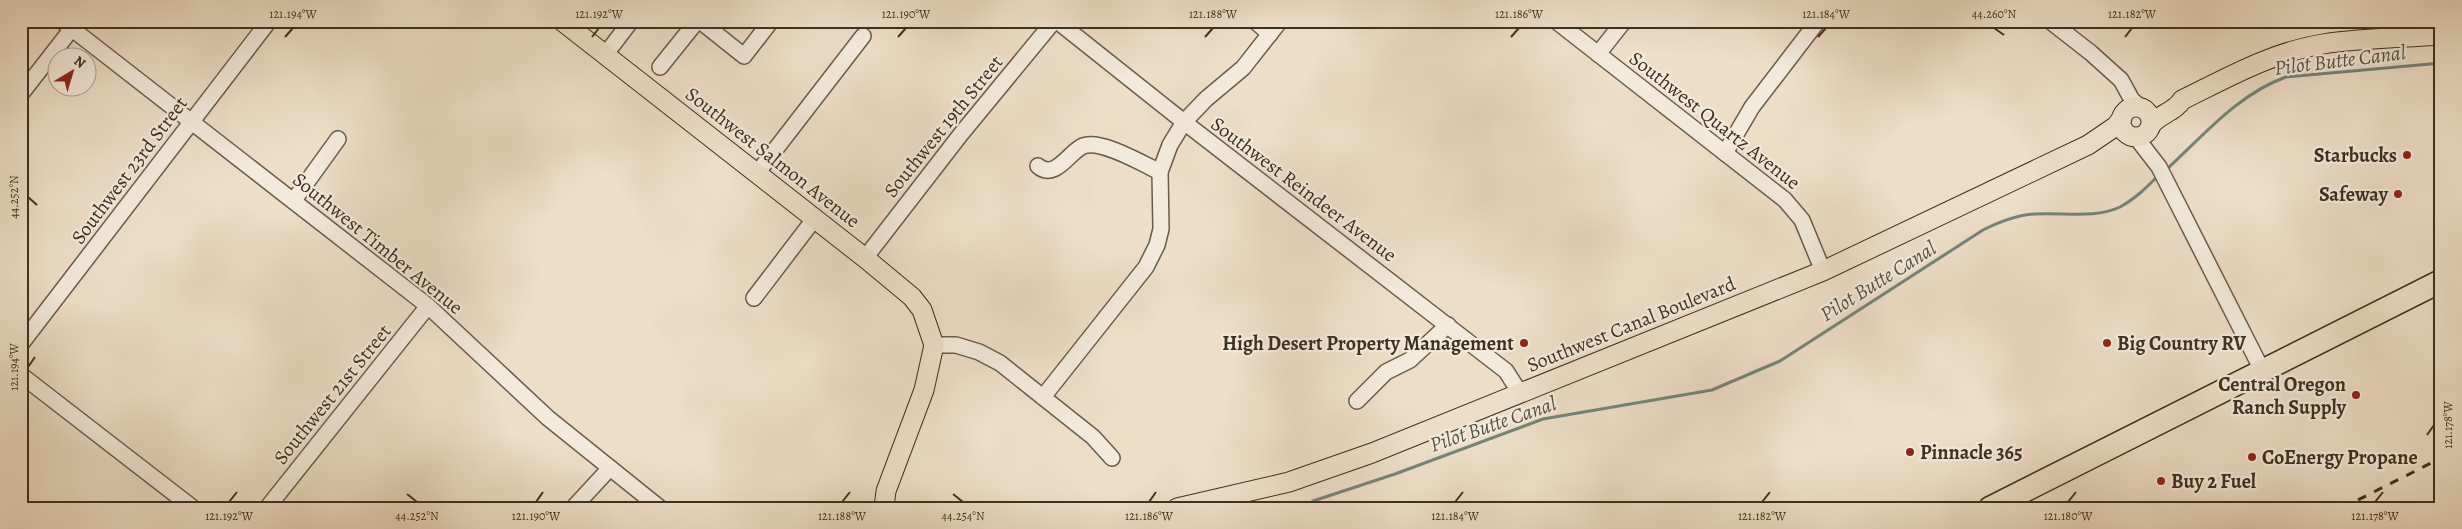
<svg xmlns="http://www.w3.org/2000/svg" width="2462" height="529" viewBox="0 0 2462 529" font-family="Alegreya,serif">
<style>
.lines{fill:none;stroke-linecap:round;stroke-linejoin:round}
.stream{stroke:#758478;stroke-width:3}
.minor-casing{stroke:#6a5c49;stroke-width:18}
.major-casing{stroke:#3e301f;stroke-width:21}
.highway-casing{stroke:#3e301f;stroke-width:25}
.minor{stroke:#f4eadb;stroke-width:15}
.major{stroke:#eedec7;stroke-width:19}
.highway{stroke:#eedec7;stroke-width:22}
.rail{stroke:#3e301f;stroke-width:3;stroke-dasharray:9 9;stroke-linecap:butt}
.ticks{fill:none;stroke:#3e301f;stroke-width:2}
.poi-dot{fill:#8f2418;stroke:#f4eadb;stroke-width:2}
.labels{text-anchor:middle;stroke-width:4.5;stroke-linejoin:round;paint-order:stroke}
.street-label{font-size:20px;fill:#3e301f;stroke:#f4eadb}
.poi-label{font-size:20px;font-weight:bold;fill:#3e301f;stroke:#f4eadb;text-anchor:end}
.water-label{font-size:21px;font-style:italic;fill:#555344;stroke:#f4eadb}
.neatline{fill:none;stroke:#3e301f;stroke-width:2}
.ticks-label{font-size:12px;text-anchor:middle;fill:#3e301f}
</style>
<rect width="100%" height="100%" fill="#eedec7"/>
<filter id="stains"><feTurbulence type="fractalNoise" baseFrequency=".004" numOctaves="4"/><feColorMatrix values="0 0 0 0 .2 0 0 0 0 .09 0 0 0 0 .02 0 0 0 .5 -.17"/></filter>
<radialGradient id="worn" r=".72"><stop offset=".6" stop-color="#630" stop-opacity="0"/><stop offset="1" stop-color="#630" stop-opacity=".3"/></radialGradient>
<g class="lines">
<g class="stream">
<path d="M 2166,170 C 2203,136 2238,94 2286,77 L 2441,63"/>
<path d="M 1306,508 L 1313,501 L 1395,474 L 1543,419 L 1712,390 L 1780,361 L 1983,230 C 1999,222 2018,215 2035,214 C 2062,212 2095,219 2120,207 C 2135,199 2147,187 2159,175"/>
</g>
<defs>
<g id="minor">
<path d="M 62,21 L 428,306 L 548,418 L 660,508"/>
<path d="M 700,21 L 744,56 L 771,21"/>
<path d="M 1057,21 L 1184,122 L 1506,371 L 1520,393"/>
<path d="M 1255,21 L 1270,34"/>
<path d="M 1556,21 L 1785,200 L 1802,220 L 1823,271"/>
<path d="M 2050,21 L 2091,53 L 2121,80 L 2132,100 L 2140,107"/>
<path d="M 1598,54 L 1624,21"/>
<path d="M 605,55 L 631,21"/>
<path d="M 660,67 L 697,21"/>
<path d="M 21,94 L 77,22"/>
<path d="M 2135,136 L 2159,167 L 2262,370"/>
<path d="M 1725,153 L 1752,107 L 1818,21"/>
<path d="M 1038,166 C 1055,181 1070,151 1083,146 C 1101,139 1143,164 1160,172"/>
<path d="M 758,172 L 863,36"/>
<path d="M 294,200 L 338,139"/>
<path d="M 865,258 L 961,134 L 1054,21"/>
<path d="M 754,298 L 815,218"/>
<path d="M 21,344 L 269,21"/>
<path d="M 934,345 L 956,345 L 979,352 L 1000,363 L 1093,437 L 1112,458"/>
<path d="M 21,375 L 193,508"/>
<path d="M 1043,397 L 1146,267 L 1157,245 L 1161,229 L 1160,172 L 1170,145 L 1184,122 L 1206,99 L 1243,68 L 1280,21"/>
<path d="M 1357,401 L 1386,372 L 1410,360 L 1448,325"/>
<path d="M 267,508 L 428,306"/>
<path d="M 573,508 L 610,468"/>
</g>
<g id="major">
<path d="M 562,21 L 865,258 L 912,297 L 922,310 L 934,345 L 924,390 L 886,491 L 884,508"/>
<circle cx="2136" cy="122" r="15"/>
<path d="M 2151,125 C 2159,114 2175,112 2182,100 C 2227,78 2272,52 2323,44 C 2361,38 2402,38 2441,35"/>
<path d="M 1177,508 L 1289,482 L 1372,453 L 1823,271 L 2088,145 L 2116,126 L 2122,118"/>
</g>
<path id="highway" d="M 1990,508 L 2441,281"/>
</defs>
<use href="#minor" class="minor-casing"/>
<use href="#major" class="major-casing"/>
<use href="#highway" class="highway-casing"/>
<use href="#minor" class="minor"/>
<use href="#major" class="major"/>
<use href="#highway" class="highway"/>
<path class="rail" d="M 2342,508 L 2441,458"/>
</g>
<path class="ticks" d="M 1994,28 L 2004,35M 285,37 L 293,28M 592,37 L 599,28M 898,37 L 906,28M 1205,37 L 1213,28M 1511,37 L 1519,28M 1818,37 L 1826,28M 2125,37 L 2132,28M 28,197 L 37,205M 28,367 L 35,357M 2427,435 L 2434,425M 407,494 L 417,502M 953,494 L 963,502M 229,502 L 237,492M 536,502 L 543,492M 842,502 L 850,492M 1149,502 L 1156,492M 1455,502 L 1463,492M 1762,502 L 1770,492M 2068,502 L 2076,492M 2375,502 L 2383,492"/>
<g class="poi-dot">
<circle cx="2407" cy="155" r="5"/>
<circle cx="2398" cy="194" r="5"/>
<circle cx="1524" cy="343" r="5"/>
<circle cx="2107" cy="343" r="5"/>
<circle cx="2356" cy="395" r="5"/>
<circle cx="1910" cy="452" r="5"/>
<circle cx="2252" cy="457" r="5"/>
<circle cx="2161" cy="481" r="5"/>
</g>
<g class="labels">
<g class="street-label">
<text transform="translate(1715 120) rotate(38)" y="7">Southwest Quartz Avenue</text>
<text transform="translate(943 126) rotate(-51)" y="7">Southwest 19th Street</text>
<text transform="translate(773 157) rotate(38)" y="7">Southwest Salmon Avenue</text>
<text transform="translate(129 170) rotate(-53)" y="7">Southwest 23rd Street</text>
<text transform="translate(1304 189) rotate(37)" y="7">Southwest Reindeer Avenue</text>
<text transform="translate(378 243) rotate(39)" y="7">Southwest Timber Avenue</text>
<text transform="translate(1631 324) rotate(-22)" y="7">Southwest Canal Boulevard</text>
<text transform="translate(332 394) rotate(-51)" y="7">Southwest 21st Street</text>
</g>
<g class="poi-label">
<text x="2397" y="162">Starbucks</text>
<text x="2388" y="201">Safeway</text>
<text x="1514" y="350">High Desert Property Management</text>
<text x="2117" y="350" text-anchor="start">Big Country RV</text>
<text x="2346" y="391">Central Oregon<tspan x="2346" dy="23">Ranch Supply</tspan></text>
<text x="1920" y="459" text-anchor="start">Pinnacle 365</text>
<text x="2262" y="464" text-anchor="start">CoEnergy Propane</text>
<text x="2171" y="488" text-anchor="start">Buy 2 Fuel</text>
</g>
<g class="water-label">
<text transform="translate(2340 60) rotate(-7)" y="7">Pilot Butte Canal</text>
<text transform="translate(1878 281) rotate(-32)" y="7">Pilot Butte Canal</text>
<text transform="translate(1493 424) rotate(-19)" y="7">Pilot Butte Canal</text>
</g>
</g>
<rect width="2462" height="529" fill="none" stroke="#eedec7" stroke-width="55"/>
<g transform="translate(72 72) rotate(38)"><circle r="24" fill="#f4eadb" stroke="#aba090"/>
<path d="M0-4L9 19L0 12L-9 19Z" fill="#8f2418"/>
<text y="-8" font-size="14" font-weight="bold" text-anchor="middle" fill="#3e301f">N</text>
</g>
<rect x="28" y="28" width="2406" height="474" class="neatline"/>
<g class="ticks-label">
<text x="293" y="18">121.194°W</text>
<text x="599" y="18">121.192°W</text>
<text x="906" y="18">121.190°W</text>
<text x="1213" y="18">121.188°W</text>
<text x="1519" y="18">121.186°W</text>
<text x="1826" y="18">121.184°W</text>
<text x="1994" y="18">44.260°N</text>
<text x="2132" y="18">121.182°W</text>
<text transform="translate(14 197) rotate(-90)" y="4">44.252°N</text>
<text transform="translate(14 367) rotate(-90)" y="4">121.194°W</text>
<text transform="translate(2448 425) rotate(-90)" y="4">121.178°W</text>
<text x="229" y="520">121.192°W</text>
<text x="417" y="520">44.252°N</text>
<text x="536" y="520">121.190°W</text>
<text x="842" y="520">121.188°W</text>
<text x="963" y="520">44.254°N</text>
<text x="1149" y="520">121.186°W</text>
<text x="1455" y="520">121.184°W</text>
<text x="1762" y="520">121.182°W</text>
<text x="2068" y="520">121.180°W</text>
<text x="2375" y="520">121.178°W</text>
</g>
<rect width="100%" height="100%" filter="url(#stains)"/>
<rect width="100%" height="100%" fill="url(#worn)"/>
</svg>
